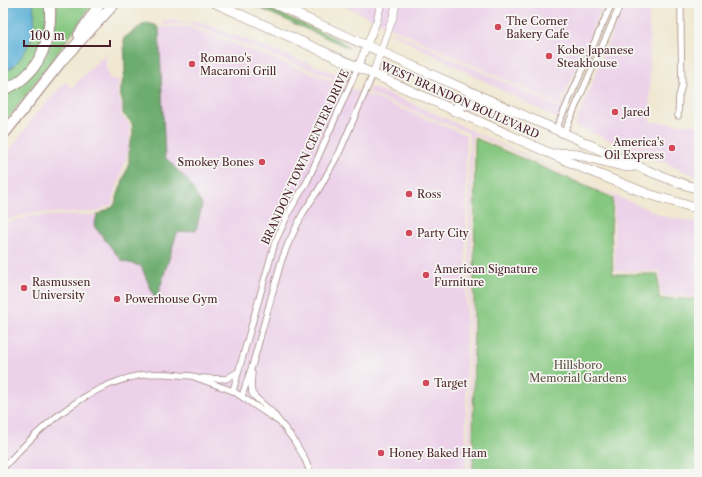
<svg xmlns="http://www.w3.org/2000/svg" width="702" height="477" viewBox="0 0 702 477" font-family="'Libre Caslon Text',serif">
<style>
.built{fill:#ecd1e9}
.green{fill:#85c780;stroke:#687356}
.forest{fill:#6cac6e;stroke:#5b664c}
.water{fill:#5ab0d7;stroke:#526881}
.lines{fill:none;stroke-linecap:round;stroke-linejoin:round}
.minor-casing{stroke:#9d847e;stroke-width:7}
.tertiary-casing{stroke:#9d847e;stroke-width:8}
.trunk-casing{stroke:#9d847e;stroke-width:10}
.motorway-casing{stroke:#9d847e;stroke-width:12}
.minor{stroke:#fff;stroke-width:5.5}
.tertiary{stroke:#fff;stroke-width:7}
.trunk{stroke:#fff;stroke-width:9}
.motorway{stroke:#fff;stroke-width:10}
.poi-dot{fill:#d1495b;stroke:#f6f6f2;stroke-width:1.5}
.labels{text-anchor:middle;stroke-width:3.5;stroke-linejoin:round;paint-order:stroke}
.poi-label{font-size:11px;fill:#4a1f2b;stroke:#f6f6f2;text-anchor:start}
.street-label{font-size:11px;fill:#4a1f2b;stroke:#f6f6f2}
.park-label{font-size:11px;fill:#5c5144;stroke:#f6f6f2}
</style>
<rect width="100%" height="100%" fill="#f6f6f2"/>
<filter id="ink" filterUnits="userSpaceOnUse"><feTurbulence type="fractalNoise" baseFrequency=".025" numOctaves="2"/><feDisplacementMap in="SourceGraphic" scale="8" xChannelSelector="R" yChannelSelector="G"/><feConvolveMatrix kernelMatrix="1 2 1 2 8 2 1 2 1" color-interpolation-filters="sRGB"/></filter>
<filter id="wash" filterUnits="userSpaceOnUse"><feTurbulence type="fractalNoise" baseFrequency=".012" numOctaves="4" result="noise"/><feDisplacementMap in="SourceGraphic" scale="16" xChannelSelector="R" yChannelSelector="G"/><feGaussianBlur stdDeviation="0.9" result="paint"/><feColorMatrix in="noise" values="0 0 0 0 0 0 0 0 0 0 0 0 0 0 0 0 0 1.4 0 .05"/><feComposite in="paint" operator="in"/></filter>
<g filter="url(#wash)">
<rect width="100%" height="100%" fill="#f0e8d1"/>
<g class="built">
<path d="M 338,3 L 602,3 L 597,20 L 560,105 Z"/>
<path d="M 605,3 L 609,3 L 558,119 L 391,33 L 392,31 L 561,108 L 600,21 Z"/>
<path d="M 624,3 L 649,3 L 650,122 L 699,125 L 699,177 L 575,126 Z"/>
<path d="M 171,20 L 202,23 L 350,79 L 348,84 L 187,23 L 163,25 L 162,22 Z"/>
<path d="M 186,26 L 340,84 L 466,135 L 466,474 L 3,474 L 3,224 L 31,216 L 97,215 L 94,226 L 122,261 L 141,266 L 156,300 L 177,233 L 188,181 L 165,157 L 159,28 Z"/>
<path d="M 106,53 L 106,68 L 109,78 L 119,80 L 117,93 L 121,105 L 121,115 L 129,124 L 130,133 L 127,155 L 112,204 L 96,212 L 30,213 L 3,221 L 3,159 L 36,114 L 66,82 L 72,88 Z"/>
<path d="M 370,87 L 414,104 L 583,182 L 666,217 L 699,223 L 699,297 L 661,296 L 660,274 L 659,271 L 615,271 L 614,196 L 476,135 L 473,135 L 472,138 L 471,474 L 469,474 L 469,134 L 467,132 L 368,93 Z"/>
</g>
<g class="green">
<path d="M 33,3 L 47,3 L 47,12 L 40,50 L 21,76 L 3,86 L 3,73 L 13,67 L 22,55 L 30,41 L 34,24 Z"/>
<path d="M 57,3 L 93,3 L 61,48 L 3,125 L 3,93 L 47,54 L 54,32 L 56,18 Z"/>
<path d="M 248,3 L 256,3 L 343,42 L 349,48 Z"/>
<path d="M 475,138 L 613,198 L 611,231 L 613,274 L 658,274 L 659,299 L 699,299 L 699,474 L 473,474 Z"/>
</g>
<path class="forest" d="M 146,23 L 155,25 L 159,28 L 165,157 L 188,181 L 202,205 L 196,230 L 177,233 L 156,301 L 141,266 L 122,261 L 94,226 L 97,215 L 114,206 L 129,163 L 129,147 L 133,133 L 132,123 L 123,114 L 123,104 L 120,93 L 125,71 L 124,38 L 138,28 Z"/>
<path class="water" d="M 3,3 L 33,3 C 34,10 35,18 34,25 C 32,44 20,64 3,73 Z"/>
</g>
<g filter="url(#ink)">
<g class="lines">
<defs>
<g id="minor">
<path d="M 678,116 L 679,96 L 682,85 L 681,35 L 681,3"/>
<path d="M 556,129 L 612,3"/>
<path d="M 564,133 L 621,3"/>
<path d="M 252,373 L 251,385 L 252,393 L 255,397 L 272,412 L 293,439 L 304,457 L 311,474"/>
<path d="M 202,378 L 226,379 L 238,372"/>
<path d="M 233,391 L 275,242 L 290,210 L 307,182 L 358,67"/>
<path d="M 242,396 L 253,363 L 281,262 L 288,244 L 303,213 L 319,189 L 340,151 L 373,74"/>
<path d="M 3,468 C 41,426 90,381 149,374 C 163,373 178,375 192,376 L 197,378 L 233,391 L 278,421"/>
</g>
<g id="tertiary">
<path d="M 358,67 L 377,20 L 381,3"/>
<path d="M 373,74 L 394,14 L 396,3"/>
</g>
<g id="trunk">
<path d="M 215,3 L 585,169 L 648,194 L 699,209"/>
<path d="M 272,3 C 362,44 453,84 543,124 C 595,146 645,173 699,189"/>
<path d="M 454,111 L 457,107 L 463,105 L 496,105"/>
<path d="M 553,154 L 571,153 L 622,166 L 631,167"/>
</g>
<g id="motorway">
<path d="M 79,35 L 100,3"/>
<path d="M 3,90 C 40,76 52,39 50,3"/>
<path d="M 3,135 L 63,59 L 115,3"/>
</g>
</defs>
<use href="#minor" class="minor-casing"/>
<use href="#tertiary" class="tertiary-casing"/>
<use href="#trunk" class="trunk-casing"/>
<use href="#motorway" class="motorway-casing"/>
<use href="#minor" class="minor"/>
<use href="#tertiary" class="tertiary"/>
<use href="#trunk" class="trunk"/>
<use href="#motorway" class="motorway"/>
</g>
</g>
<g class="poi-dot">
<circle cx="498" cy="27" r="4"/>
<circle cx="549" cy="56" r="4"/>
<circle cx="192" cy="64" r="4"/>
<circle cx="615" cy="112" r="4"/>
<circle cx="672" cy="148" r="4"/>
<circle cx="262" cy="162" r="4"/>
<circle cx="409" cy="194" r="4"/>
<circle cx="409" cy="233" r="4"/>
<circle cx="426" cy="275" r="4"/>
<circle cx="24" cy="288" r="4"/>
<circle cx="117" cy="299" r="4"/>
<circle cx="426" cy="383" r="4"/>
<circle cx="381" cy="453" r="4"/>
</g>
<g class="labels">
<g class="poi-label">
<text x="506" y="25">The Corner<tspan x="506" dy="13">Bakery Cafe</tspan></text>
<text x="557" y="54">Kobe Japanese<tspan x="557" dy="13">Steakhouse</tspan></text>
<text x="200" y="62">Romano's<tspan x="200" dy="13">Macaroni Grill</tspan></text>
<text x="623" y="116">Jared</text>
<text x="664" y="146" text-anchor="end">America's<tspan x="664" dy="13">Oil Express</tspan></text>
<text x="254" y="166" text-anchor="end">Smokey Bones</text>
<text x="417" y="198">Ross</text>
<text x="417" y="237">Party City</text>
<text x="434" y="273">American Signature<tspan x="434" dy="13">Furniture</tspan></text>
<text x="32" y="286">Rasmussen<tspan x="32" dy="13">University</tspan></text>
<text x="125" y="303">Powerhouse Gym</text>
<text x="434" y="387">Target</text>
<text x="389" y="457">Honey Baked Ham</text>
</g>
<g class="street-label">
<text transform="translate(460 100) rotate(24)" y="4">WEST BRANDON BOULEVARD</text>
<text transform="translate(305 157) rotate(-65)" y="4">BRANDON TOWN CENTER DRIVE</text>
</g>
<g class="park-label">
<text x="578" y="369">Hillsboro<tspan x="578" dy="13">Memorial Gardens</tspan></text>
</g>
</g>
<rect width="702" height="477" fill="none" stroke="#f6f6f2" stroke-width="16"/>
<path d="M24 40v6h86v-6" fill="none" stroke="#4a1f2b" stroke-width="2"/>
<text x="30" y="40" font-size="12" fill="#4a1f2b" stroke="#f6f6f2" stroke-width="3" paint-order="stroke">100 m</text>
</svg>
